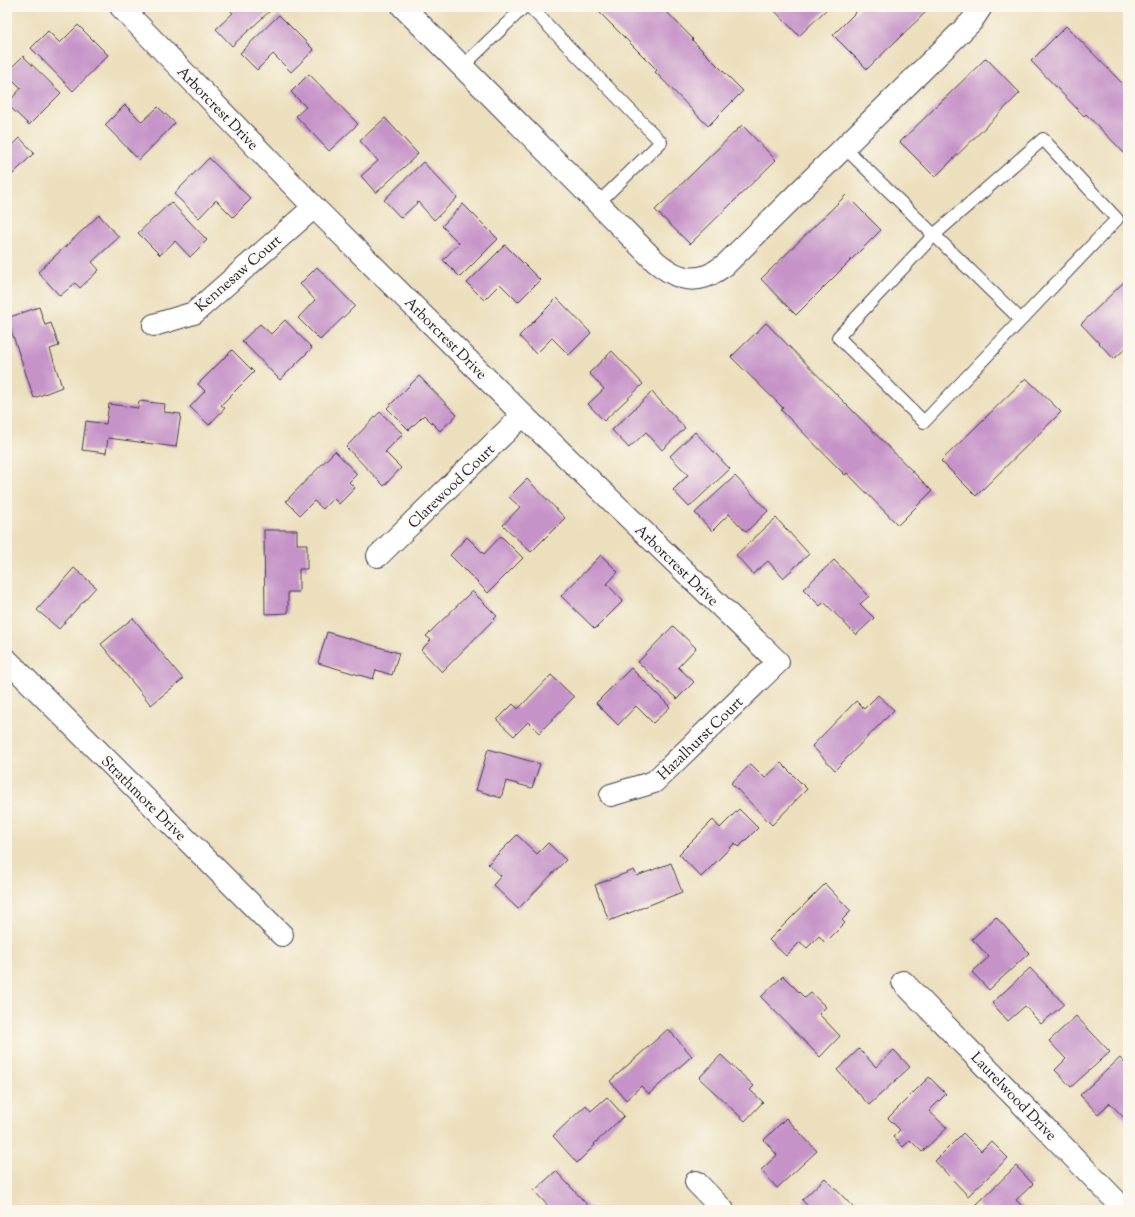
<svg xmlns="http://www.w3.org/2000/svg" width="1135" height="1217" viewBox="0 0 1135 1217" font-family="'Sorts Mill Goudy',serif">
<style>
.building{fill:#c593c8}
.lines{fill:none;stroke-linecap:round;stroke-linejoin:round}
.service-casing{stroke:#403e4e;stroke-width:14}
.minor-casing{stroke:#403e4e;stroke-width:24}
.service{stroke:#fff;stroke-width:12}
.minor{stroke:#fff;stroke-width:22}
.labels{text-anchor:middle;stroke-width:3;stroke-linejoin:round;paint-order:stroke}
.street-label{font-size:15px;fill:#22223b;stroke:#fbf7ec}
</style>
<rect width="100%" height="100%" fill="#fbf7ec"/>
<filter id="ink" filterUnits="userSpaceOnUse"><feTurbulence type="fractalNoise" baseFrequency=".025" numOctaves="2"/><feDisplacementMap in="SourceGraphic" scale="8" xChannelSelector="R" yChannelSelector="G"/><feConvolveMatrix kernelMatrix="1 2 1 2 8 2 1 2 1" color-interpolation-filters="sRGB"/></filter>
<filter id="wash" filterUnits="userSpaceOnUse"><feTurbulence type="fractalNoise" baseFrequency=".012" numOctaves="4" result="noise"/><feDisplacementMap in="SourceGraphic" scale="16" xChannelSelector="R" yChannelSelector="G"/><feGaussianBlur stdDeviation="0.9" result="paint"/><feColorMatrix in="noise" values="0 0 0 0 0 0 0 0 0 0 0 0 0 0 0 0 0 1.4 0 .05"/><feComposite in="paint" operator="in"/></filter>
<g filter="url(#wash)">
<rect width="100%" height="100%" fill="#ecdfbd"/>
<g id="blocks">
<g class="building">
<path d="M 227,7 L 274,7 L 232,46 L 216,29 L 233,13 Z"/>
<path d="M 591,7 L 662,7 L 693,39 L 692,40 L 743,91 L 708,126 L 655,72 L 657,70 L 597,10 L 595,12 Z"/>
<path d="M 771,7 L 829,7 L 799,36 Z"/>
<path d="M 861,7 L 931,7 L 867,69 L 833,35 Z"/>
<path d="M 279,15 L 314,50 L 291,72 L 273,54 L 257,70 L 240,53 Z"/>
<path d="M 78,25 L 108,55 L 73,91 L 31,48 L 48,31 L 60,43 Z"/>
<path d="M 1066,26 L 1128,89 L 1128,157 L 1086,114 L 1084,116 L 1031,61 Z"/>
<path d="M 23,56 L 61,93 L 29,125 L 7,104 L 21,88 L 7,74 L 7,72 Z"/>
<path d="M 986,58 L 1020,93 L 935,177 L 900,142 Z"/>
<path d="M 309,74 L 358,124 L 329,151 L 296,116 L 306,107 L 291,92 Z"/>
<path d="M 125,105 L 142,122 L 158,107 L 175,123 L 139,160 L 105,125 Z"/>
<path d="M 385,118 L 418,154 L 376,193 L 361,176 L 378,161 L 360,141 Z"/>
<path d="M 742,125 L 776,160 L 690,244 L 655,210 Z"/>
<path d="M 20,138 L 34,153 L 7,180 L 7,151 Z"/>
<path d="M 209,158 L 251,199 L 233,217 L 216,200 L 199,218 L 174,194 Z"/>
<path d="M 423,162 L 457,198 L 434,220 L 418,202 L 401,218 L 384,200 Z"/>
<path d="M 846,195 L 881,230 L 796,315 L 761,279 Z"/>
<path d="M 171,202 L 207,240 L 190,257 L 175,241 L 160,255 L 138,233 Z"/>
<path d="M 463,204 L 498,239 L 460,277 L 443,260 L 459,243 L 442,226 Z"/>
<path d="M 99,215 L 119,237 L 92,262 L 99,270 L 80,288 L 75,283 L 60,296 L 38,272 Z"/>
<path d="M 505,245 L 540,280 L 518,302 L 500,284 L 484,300 L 467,283 Z"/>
<path d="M 317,267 L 355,306 L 320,340 L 298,318 L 315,300 L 300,284 Z"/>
<path d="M 1128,278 L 1128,346 L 1114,359 L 1081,324 Z"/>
<path d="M 557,298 L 591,333 L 569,355 L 552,338 L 536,354 L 519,336 Z"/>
<path d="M 39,307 L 45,325 L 51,323 L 59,346 L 50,349 L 62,387 L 34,398 L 7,318 Z"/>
<path d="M 285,320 L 312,348 L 280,380 L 242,341 L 260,324 L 271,334 Z"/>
<path d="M 766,323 L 932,491 L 898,525 L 847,473 L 845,475 L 781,410 L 783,408 L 731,357 Z"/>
<path d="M 232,350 L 254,372 L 221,405 L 225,408 L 209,425 L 190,407 L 205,391 L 198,384 Z"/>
<path d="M 612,351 L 643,384 L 604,421 L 588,404 L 604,389 L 589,373 Z"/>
<path d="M 419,376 L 457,415 L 440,431 L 424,415 L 409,430 L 387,408 Z"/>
<path d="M 1026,378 L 1061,412 L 976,496 L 941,461 Z"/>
<path d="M 652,392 L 685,428 L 662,450 L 646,432 L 629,448 L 612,430 Z"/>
<path d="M 139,401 L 165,404 L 164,412 L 181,414 L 176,447 L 108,438 L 106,453 L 82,450 L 86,421 L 106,424 L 109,404 L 138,408 Z"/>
<path d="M 380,412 L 403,434 L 385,452 L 401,468 L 384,486 L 346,447 Z"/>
<path d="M 695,432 L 730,469 L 689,507 L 673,490 L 688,475 L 670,456 Z"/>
<path d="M 335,451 L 357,474 L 349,482 L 355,488 L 339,504 L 333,498 L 323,509 L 314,501 L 300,515 L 286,501 Z"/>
<path d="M 735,476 L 768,511 L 746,532 L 729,514 L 712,531 L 695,513 Z"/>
<path d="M 527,479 L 565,518 L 531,552 L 503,525 L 520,507 L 509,497 Z"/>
<path d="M 776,518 L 809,554 L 783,578 L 768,561 L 753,574 L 736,555 Z"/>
<path d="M 264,530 L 297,530 L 297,544 L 307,544 L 307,569 L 299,569 L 299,592 L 288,592 L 288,613 L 265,614 Z"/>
<path d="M 501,536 L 523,558 L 488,593 L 450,555 L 467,537 L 484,554 Z"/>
<path d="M 601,555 L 618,572 L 607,584 L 623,601 L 595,629 L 561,596 Z"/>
<path d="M 834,560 L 869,596 L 860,604 L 874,618 L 856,635 L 824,602 L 820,606 L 803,589 Z"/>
<path d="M 74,568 L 96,587 L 59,629 L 37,610 Z"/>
<path d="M 472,591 L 497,616 L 442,672 L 421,650 L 431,640 L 426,636 Z"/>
<path d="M 133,618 L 183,679 L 151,705 L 101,644 Z"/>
<path d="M 673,626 L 696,648 L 678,667 L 694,682 L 677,699 L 638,662 Z"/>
<path d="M 327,632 L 399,653 L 392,675 L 376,670 L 373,679 L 318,663 Z"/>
<path d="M 631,668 L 670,707 L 653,723 L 636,706 L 618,725 L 596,703 Z"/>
<path d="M 551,675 L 574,697 L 539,733 L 528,722 L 514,736 L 497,720 L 513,704 L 518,709 Z"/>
<path d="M 878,695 L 894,710 L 835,770 L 812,746 L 856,701 L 864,709 Z"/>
<path d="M 488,749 L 540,764 L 532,788 L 506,781 L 501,798 L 476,790 Z"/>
<path d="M 781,763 L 807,789 L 772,825 L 731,783 L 751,764 L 765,778 Z"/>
<path d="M 739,809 L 758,828 L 739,847 L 735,843 L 701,877 L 679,854 L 713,820 L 720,828 Z"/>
<path d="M 517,835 L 537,854 L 548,843 L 566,860 L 518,909 L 493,885 L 501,876 L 488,864 Z"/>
<path d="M 671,863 L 682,892 L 609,921 L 595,885 L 634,870 L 637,876 Z"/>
<path d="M 825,884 L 851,911 L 842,920 L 845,923 L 825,943 L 819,936 L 807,948 L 800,942 L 786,956 L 769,940 Z"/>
<path d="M 996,917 L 1029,953 L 989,990 L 972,972 L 989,957 L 972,939 Z"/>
<path d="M 1030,968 L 1064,1004 L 1041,1024 L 1025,1006 L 1008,1021 L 992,1003 Z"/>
<path d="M 783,976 L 805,998 L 811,993 L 826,1007 L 819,1014 L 840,1036 L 820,1057 L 761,997 Z"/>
<path d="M 1076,1016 L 1110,1052 L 1071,1087 L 1055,1070 L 1066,1059 L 1049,1041 Z"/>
<path d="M 668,1029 L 692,1056 L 649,1094 L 641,1086 L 626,1100 L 610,1081 Z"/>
<path d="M 859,1049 L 876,1067 L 894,1050 L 910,1067 L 869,1105 L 837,1070 Z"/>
<path d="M 721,1055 L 754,1086 L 750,1090 L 763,1102 L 745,1121 L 699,1078 Z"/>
<path d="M 1120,1058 L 1128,1067 L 1128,1118 L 1126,1120 L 1110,1103 L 1098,1114 L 1080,1095 Z"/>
<path d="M 929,1077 L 946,1094 L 929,1111 L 947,1128 L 922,1152 L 910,1140 L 903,1147 L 893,1137 L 900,1130 L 888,1118 Z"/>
<path d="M 607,1097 L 624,1116 L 594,1144 L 595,1145 L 577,1163 L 553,1136 L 586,1105 L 591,1111 Z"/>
<path d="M 786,1118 L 817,1151 L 777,1188 L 761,1170 L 777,1155 L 764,1140 Z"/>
<path d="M 963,1133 L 981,1151 L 991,1141 L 1008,1158 L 968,1196 L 935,1161 Z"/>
<path d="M 1016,1166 L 1033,1184 L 1016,1200 L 1026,1210 L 982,1210 L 977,1204 Z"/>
<path d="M 556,1171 L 592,1210 L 552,1210 L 534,1191 Z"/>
<path d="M 825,1178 L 856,1210 L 812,1210 L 802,1200 Z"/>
</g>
</g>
</g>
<g filter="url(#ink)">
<use href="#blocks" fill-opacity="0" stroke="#403e4e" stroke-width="1"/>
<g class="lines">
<defs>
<g id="service">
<path d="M 530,7 L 661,142 L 597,204"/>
<path d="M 462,67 L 524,7"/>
<path d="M 844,147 L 1021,320 L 1117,219 L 1043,139 L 934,235 L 838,337 L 924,422 L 1021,320"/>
</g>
<g id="minor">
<path d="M 121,7 L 314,207 L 523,415 L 778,662 L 654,782 L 611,795"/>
<path d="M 403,7 L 656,262 C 672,275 688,284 709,275 C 714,273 720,268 725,265 L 971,22 L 981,7"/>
<path d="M 154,325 L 194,313 L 314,207"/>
<path d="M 378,556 L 523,415"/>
<path d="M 7,660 L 282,935"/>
<path d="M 903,982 L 1125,1210"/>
<path d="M 696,1182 L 723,1210"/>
</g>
</defs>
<use href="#service" class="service-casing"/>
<use href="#minor" class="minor-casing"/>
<use href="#service" class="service"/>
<use href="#minor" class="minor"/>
</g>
</g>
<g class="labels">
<g class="street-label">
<text transform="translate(218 108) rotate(46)" y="5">Arborcrest Drive</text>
<text transform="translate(238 273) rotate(-41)" y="5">Kennesaw Court</text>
<text transform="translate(446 338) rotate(45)" y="5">Arborcrest Drive</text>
<text transform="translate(451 486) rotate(-44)" y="5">Clarewood Court</text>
<text transform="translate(677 565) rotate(44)" y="5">Arborcrest Drive</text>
<text transform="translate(700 738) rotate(-44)" y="5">Hazalhurst Court</text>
<text transform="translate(144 798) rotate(45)" y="5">Strathmore Drive</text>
<text transform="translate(1014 1096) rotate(46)" y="5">Laurelwood Drive</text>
</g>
</g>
<rect width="1135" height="1217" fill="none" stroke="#fbf7ec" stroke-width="24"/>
</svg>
